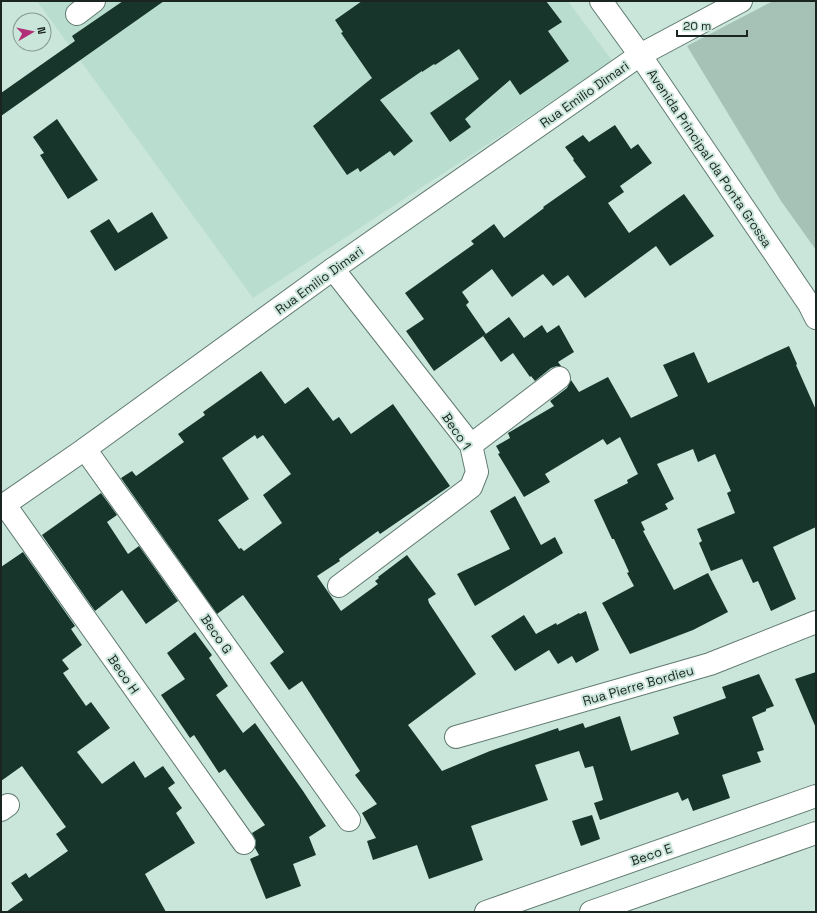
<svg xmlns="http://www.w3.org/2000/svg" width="817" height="913" viewBox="0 0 817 913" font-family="'Space Grotesk',sans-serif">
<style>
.built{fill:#b9ddcf}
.green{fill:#a6c1b6}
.building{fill:#17352b;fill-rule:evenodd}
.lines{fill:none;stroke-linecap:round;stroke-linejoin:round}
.minor-casing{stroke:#607a70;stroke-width:24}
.major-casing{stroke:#607a70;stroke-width:24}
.minor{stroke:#fff;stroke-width:22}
.major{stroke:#fff;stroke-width:22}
.labels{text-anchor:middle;stroke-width:4;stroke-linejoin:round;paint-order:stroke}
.street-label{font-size:13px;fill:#1a2420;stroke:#cae6db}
</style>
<rect width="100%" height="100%" fill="#cae6db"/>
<path class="built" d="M 37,1 L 568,1 L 613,62 L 253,298 Z"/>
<path class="green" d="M 773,1 L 816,1 L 816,250 L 781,201 L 687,46 Z"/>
<g class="building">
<path d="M 123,1 L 164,1 L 1,116 L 1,93 L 75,41 L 72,36 Z"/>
<path d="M 362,1 L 546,1 L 562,22 L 548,31 L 569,61 L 520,95 L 510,80 L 465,119 L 471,127 L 450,142 L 430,113 L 479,79 L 459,49 L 435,65 L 434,64 L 422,72 L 422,71 L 380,100 L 413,141 L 394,156 L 390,151 L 360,172 L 358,168 L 347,175 L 313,126 L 372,78 L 341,33 L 343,32 L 335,20 Z"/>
<path d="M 57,119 L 98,180 L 68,199 L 40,155 L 44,153 L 33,137 Z"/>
<path d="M 615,125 L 631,149 L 638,144 L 652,163 L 620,186 L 624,192 L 608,203 L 629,233 L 684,194 L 714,236 L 670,266 L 656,246 L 585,298 L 568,275 L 553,286 L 543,274 L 512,297 L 492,269 L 462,292 L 469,302 L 466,305 L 486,334 L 434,371 L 406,331 L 424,319 L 405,293 L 474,244 L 471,241 L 494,224 L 504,238 L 544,208 L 543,207 L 586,177 L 573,160 L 574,159 L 565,147 L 583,135 L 589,142 Z"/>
<path d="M 152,212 L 168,238 L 115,271 L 90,231 L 109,219 L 118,233 Z"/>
<path d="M 509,317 L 524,338 L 542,325 L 547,333 L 559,325 L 574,352 L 558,362 L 561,366 L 557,366 L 551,368 L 535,381 L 531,376 L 530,377 L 513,353 L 501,362 L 483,336 Z"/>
<path d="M 789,346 L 797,364 L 796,365 L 816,410 L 816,527 L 773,547 L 796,599 L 771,611 L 758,581 L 753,583 L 742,559 L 711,571 L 699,543 L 702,541 L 697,529 L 735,513 L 727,493 L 731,491 L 715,454 L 698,462 L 693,449 L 657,464 L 674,499 L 665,504 L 668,509 L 641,522 L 645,530 L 643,531 L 674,590 L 708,573 L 728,612 L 693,630 L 630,654 L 602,603 L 634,586 L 627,573 L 629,572 L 614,539 L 612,539 L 594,500 L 628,483 L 627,480 L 638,474 L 620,437 L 607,445 L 603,439 L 545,474 L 550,482 L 524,497 L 498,454 L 500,453 L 496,446 L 510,438 L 508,433 L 554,406 L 550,401 L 567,388 L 571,380 L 579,392 L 608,377 L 631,418 L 678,396 L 663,365 L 694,352 L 708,383 Z"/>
<path d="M 261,371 L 285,404 L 308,387 L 333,421 L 339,417 L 351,434 L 393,404 L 450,486 L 380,534 L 378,531 L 339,559 L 340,561 L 317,576 L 341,611 L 378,584 L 375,581 L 379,578 L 378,577 L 407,555 L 436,594 L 428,599 L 429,603 L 476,674 L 408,725 L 442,771 L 490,751 L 558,728 L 559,731 L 583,723 L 585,728 L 620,716 L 631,751 L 679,734 L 673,717 L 726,698 L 722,687 L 759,674 L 774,706 L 766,709 L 766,711 L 752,717 L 764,750 L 757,752 L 761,762 L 722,775 L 730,798 L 693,811 L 688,798 L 682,801 L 678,792 L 600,820 L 594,803 L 603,800 L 593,766 L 585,768 L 579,751 L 535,765 L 548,800 L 471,826 L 483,860 L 429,879 L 417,845 L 373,860 L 367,841 L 376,838 L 362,813 L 377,804 L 355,775 L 360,771 L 302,681 L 289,690 L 270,663 L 284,652 L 243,595 L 217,614 L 121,478 L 132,471 L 136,476 L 184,442 L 178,434 L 205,415 L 203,412 ZM 255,435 L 257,439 L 263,435 L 291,474 L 263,495 L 282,523 L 244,551 L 241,548 L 239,549 L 218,520 L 249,499 L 222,458 Z"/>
<path d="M 101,493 L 117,515 L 107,522 L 128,554 L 139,546 L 178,601 L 146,624 L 122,590 L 95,611 L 42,535 Z"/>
<path d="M 515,496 L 541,545 L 555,537 L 563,553 L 475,606 L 457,574 L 510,549 L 490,511 Z"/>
<path d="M 23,552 L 75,626 L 71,629 L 82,645 L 62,660 L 69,669 L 63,673 L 86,706 L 91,702 L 110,728 L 77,752 L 102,784 L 134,761 L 145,778 L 163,766 L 175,783 L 168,788 L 182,808 L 176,813 L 195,843 L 145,874 L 166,912 L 6,912 L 23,900 L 11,883 L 26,873 L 29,878 L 68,851 L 56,834 L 66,827 L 22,766 L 1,781 L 1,567 Z"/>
<path d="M 586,611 L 599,650 L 576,663 L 572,656 L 558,664 L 549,650 L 515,671 L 491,636 L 524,615 L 536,634 L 556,623 L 557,625 L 579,613 L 580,614 Z"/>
<path d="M 195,632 L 212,655 L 209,658 L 228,686 L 216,695 L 243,733 L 255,723 L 303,791 L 326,826 L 309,837 L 316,855 L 293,864 L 301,886 L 266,899 L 250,859 L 259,855 L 255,848 L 256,841 L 252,833 L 265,825 L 225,769 L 219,773 L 194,735 L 190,738 L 161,695 L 185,679 L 167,653 Z"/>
<path d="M 816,672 L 816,728 L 795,679 Z"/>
<path d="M 592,815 L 600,839 L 581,846 L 572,821 Z"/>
</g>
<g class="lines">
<defs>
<g id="minor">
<path d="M 77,14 L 94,1"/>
<path d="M 333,269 L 471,445 L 477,472 L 471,487 L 339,586"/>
<path d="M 471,445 L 559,378"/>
<path d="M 85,449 L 349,820"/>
<path d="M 5,505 L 244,843"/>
<path d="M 1,507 L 85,449 L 333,269 L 640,55 L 741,1"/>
<path d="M 456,737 L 710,664 L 816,622"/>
<path d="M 1,810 L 8,805"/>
<path d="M 486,912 L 816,796"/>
<path d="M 591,912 L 816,833"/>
</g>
<path id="major" d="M 601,1 L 640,55 L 809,304 L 816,318"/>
</defs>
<use href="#minor" class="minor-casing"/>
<use href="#major" class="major-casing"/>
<use href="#minor" class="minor"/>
<use href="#major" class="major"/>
</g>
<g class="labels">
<g class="street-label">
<text transform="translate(584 94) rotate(-35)" y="5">Rua Emilio Dimari</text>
<text transform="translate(710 158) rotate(56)" y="5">Avenida Principal da Ponta Grossa</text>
<text transform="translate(319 280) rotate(-36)" y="5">Rua Emilio Dimari</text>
<text transform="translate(457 431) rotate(56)" y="5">Beco 1</text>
<text transform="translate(217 634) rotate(55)" y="5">Beco G</text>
<text transform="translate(124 674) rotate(55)" y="5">Beco H</text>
<text transform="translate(638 685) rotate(-16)" y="5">Rua Pierre Bordieu</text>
<text transform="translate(651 854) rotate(-19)" y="5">Beco E</text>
</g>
</g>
<rect width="817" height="913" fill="none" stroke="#1a2420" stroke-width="4"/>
<g transform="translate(32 32) rotate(81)"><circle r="19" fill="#cae6db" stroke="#849890"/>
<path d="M0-3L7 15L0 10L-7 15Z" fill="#b12e78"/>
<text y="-6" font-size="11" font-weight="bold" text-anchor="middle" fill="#1a2420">N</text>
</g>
<path d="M677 30v6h70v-6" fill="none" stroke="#1a2420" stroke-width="2"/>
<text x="683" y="30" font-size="12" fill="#1a2420" stroke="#cae6db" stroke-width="3" paint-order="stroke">20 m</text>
</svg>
